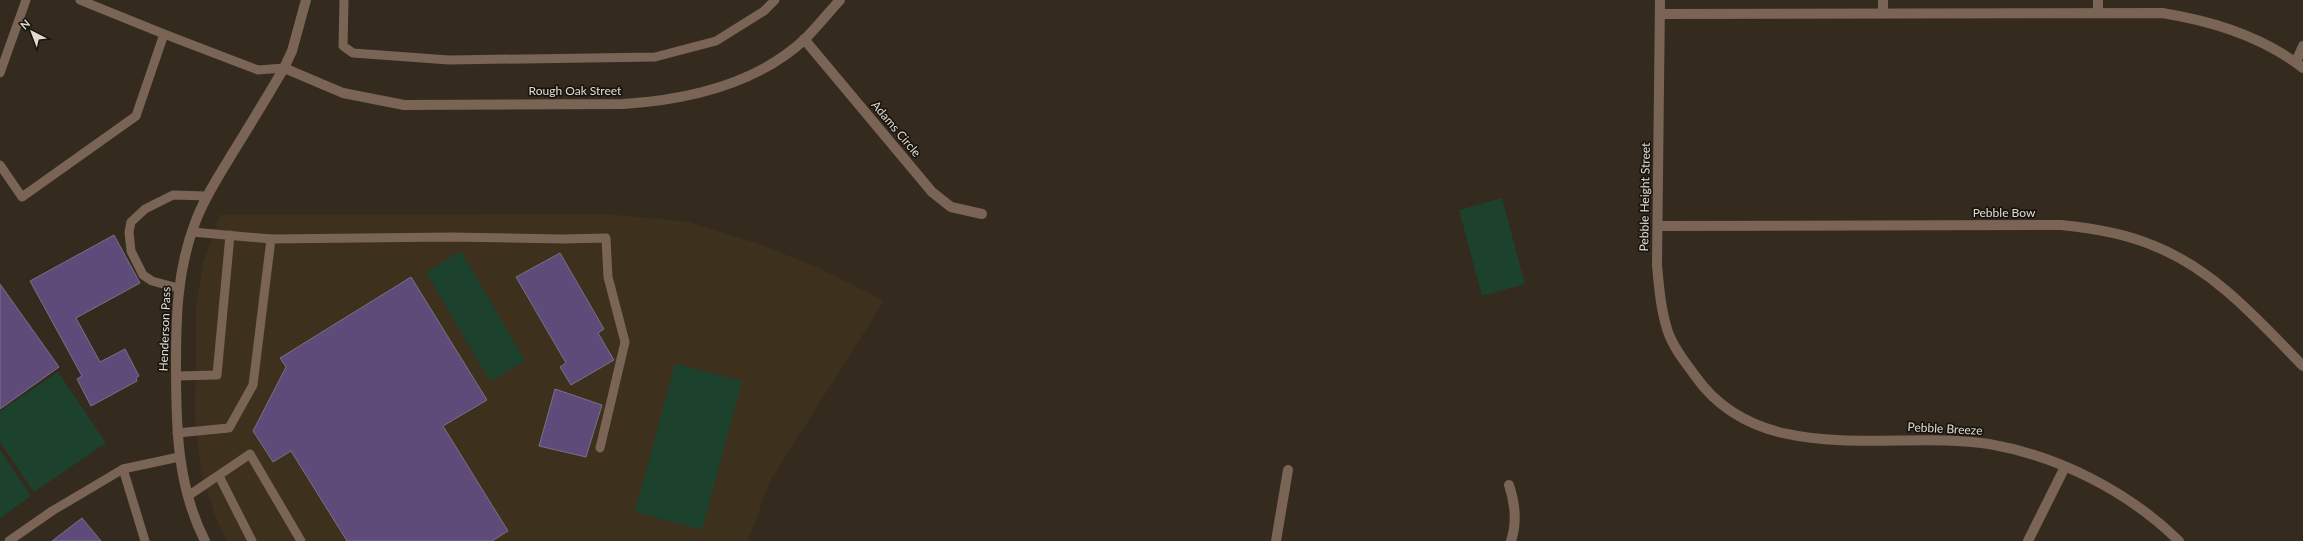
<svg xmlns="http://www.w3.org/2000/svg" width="2303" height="541" viewBox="0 0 2303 541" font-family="Lato,sans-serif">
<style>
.built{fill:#3d301d}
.green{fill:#1c412d}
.building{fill:#5f4b7a;stroke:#787282}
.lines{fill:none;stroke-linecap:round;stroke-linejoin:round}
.service{stroke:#796456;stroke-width:9}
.minor{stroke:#796456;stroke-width:10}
.tertiary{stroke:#796456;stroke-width:10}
.labels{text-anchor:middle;stroke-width:3.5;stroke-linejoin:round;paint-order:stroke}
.street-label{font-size:12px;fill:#e1dbd3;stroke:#18140e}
</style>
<rect width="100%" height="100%" fill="#342b1e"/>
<path class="built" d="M 606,214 L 689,222 L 759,244 L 821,269 L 884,301 L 770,481 L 748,541 L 227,541 L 215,516 L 201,472 L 195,418 L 196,305 L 203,263 L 220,215 Z"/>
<g class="green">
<path d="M 1502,198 L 1525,284 L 1482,296 L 1459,210 Z"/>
<path d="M 461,251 L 525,361 L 490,381 L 426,272 Z"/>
<path d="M 675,364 L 742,381 L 702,530 L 635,512 Z"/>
<path d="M 58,372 L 106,443 L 34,492 L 0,442 L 0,411 Z"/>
<path d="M 0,450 L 31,496 L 0,518 Z"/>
</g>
<g class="building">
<path d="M 114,235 L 140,283 L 76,318 L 100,362 L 125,349 L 139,376 L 136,378 L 137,381 L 91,406 L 77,379 L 82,376 L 30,281 Z"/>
<path d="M 560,253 L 604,329 L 598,333 L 614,360 L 571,385 L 560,367 L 566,363 L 516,277 Z"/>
<path d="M 411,277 L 487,400 L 443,426 L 508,531 L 492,541 L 347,541 L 291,451 L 273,462 L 253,431 L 286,367 L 280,358 Z"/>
<path d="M 0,284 L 59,367 L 0,409 Z"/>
<path d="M 555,389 L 602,405 L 586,457 L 539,446 Z"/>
<path d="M 82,518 L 101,541 L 52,541 Z"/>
</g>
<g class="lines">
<g class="service">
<path d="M 80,0 L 164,34"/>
<path d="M 344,0 L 343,46 L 353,53 L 449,60 L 655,57 L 716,41 L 764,11 L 775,0"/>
<path d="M 0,73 L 26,0"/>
<path d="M 0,165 L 22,197 L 136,116 L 164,34 L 258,70 L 284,68"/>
<path d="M 271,239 L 451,237 L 563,239 L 606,238 L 608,277 L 625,342 L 600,448"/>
<path d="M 178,288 L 152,281 L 143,275 L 131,251 L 129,232 L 131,222 L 145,209 L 173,195 L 207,196"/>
<path d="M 176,376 L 217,375 L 230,235"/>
<path d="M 177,433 L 229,428 L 253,385 L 271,239 L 192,232"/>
<path d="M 219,476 L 252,541"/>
<path d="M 188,496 L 250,454 L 301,541"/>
<path d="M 9,541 L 52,511 L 123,469"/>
<path d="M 145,541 L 123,469 L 179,457"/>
</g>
<g class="minor">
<path d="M 1660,0 L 1657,265 C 1659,288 1661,311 1668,332 C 1674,349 1686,363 1696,377 C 1762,470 1893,429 1989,444 C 2059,456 2129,492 2179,541"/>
<path d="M 1883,0 L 1883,13"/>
<path d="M 2098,13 L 2098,0"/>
<path d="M 1660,14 L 2162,13 C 2213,21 2262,36 2303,68"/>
<path d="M 804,39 L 932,192 L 951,207 L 982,214"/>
<path d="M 2296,62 L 2303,46"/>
<path d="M 284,68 L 343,93 L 404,105 L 623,104 C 686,100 757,84 805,39 C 817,27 828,13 840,0"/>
<path d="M 1658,226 L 2061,225 C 2092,228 2123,233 2152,245 C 2214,269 2258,320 2303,366"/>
<path d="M 1509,485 C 1515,503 1517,523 1511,541"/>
<path d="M 1276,541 L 1288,470"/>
<path d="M 2028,541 L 2065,467"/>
</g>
<path class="tertiary" d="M 205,541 C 177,486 176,427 176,366 C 176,317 177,270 195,223 C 204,198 219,176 232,154 C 250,125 267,97 284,68 L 292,51 L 306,0"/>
</g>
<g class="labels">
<g class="street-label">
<text x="575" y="95">Rough Oak Street</text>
<text transform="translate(896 129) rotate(50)" y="4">Adams Circle</text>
<text transform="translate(1645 197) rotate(-89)" y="4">Pebble Height Street</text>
<text x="2004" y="217">Pebble Bow</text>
<text transform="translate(165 329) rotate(-88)" y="4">Henderson Pass</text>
<text transform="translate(1945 429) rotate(3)" y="4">Pebble Breeze</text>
</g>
</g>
<g transform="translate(32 32) rotate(318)" stroke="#18140e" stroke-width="3" paint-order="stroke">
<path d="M0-3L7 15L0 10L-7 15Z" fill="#e1dbd3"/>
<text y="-6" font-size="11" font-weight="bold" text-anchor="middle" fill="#e1dbd3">N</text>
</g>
</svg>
